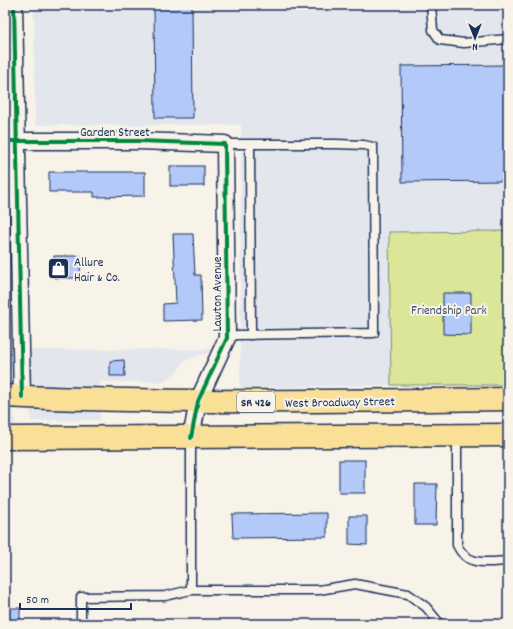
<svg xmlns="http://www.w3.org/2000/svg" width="513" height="629" viewBox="0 0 513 629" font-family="Dekko,sans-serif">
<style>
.built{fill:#e3e7ed}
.green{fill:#dbe699;stroke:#7b8a7c}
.building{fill:#b3caf9;stroke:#1b2f5e}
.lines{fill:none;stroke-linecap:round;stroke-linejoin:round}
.lane-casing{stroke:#1b2f5e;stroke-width:11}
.street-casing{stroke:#1b2f5e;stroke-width:19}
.primary-casing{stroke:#1b2f5e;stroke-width:25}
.lane{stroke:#f7f3e8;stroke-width:8}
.street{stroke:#f7f3e8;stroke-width:16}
.primary{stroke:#fadf96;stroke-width:22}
.cycleway-casing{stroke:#f7f3e8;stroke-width:6}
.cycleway{stroke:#00873e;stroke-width:4}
.labels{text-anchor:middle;stroke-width:4;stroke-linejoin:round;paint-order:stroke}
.shield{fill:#f7f3e8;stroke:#5d6a87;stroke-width:1}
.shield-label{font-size:12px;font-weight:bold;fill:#1b2f5e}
.street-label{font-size:13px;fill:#1b2f5e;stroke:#f7f3e8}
.poi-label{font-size:13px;fill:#1b2f5e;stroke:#f7f3e8;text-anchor:start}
.park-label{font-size:13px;fill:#41546a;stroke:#f7f3e8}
</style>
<rect width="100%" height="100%" fill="#f7f3e8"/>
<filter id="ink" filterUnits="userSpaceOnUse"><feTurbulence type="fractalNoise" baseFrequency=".025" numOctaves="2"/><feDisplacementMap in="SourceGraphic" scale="8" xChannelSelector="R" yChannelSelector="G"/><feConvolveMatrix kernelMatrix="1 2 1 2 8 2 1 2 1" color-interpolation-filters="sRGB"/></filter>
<g filter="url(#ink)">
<g class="built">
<path d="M 34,5 L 508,5 L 508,231 L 389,232 L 391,385 L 240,388 L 241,125 L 35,125 Z"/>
<path d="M 13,349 L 15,430 L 5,430 L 5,350 Z"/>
<path d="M 219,349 L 184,361 L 178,371 L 163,382 L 100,382 L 100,420 L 31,421 L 29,350 Z"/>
</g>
<path class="green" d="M 508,231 L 508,385 L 391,385 L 389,232 Z"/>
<g class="building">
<path d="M 154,5 L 192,5 L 193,118 L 155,118 Z"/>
<path d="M 508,65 L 508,181 L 402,182 L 401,66 Z"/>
<rect x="170" y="166" width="34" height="20"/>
<path d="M 49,172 L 145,172 L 145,196 L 94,197 L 94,192 L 49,192 Z"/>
<path d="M 173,234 L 193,234 L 195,275 L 201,275 L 202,320 L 163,321 L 163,304 L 176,303 Z"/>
<path d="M 54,256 L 81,256 L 80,278 L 54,278 Z"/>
<path d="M 443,293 L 471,293 L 471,335 L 443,334 Z"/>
<path d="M 124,360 L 125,376 L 110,376 L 110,361 Z"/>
<rect x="339" y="460" width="26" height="33"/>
<path d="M 415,484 L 437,484 L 436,525 L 415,525 Z"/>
<path d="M 327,513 L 327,537 L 233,538 L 232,514 Z"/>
<path d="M 349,516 L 367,516 L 367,545 L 349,544 Z"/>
<rect x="5" y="608" width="15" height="16"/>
</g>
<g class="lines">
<defs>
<g id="lane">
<path d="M 431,5 L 433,30 L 440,40 L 464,43 L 508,39"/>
<path d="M 225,144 L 336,144 L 364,145 L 373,147 L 374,333 L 237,335 L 227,338"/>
<path d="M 250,145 L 251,335"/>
<path d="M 457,437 L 457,545 C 467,567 487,562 508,561"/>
<path d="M 191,439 L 191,590 L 319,590 L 355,584 L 408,594 L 426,607 L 440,624"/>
<path d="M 81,624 L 81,597 L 165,596 L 191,590"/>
</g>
<g id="street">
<path d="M 14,5 L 22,397"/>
<path d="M 5,141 L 138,141 L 225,144 L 227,338 L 198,401 L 191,438"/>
</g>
<g id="primary">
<path d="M 5,396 C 173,404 340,401 508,399"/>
<path d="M 5,438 L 508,435"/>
</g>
</defs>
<use href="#lane" class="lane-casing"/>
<use href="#street" class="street-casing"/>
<use href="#primary" class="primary-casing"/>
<use href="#lane" class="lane"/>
<use href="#street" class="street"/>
<use href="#primary" class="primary"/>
<defs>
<g id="cycleway">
<path d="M 14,5 L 22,397"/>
<path d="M 5,141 L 138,141 L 225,144 L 227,338 L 198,401 L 191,438"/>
</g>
</defs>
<use href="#cycleway" class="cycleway-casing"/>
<use href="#cycleway" class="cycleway"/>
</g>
</g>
<defs>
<symbol id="shop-square" viewBox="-11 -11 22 22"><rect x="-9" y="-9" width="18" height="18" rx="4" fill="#1b2f5e" stroke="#f7f3e8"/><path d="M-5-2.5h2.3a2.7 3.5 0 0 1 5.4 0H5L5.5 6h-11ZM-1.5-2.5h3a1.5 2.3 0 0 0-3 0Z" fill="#fff"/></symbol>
</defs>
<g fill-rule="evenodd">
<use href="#shop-square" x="46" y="256" width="25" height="25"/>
</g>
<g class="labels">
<rect class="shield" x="237" y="392" width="38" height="20" rx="3"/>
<g class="shield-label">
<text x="256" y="406">SR 426</text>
</g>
<g class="street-label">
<text x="115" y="136">Garden Street</text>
<text transform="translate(216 294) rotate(-90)" y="5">Lawton Avenue</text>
<text transform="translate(340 401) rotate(-1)" y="5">West Broadway Street</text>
</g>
<g class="poi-label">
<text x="74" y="266">Allure<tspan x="74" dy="15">Hair &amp; Co.</tspan></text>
</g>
<g class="park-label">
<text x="449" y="314">Friendship Park</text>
</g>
</g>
<rect width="513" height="629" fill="none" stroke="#f7f3e8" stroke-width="20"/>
<rect x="10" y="10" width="493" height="609" fill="none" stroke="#1b2f5e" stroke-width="1.5" filter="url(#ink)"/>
<g transform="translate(475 38) rotate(180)" stroke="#f7f3e8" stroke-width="3" paint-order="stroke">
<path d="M0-3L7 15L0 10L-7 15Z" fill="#1b2f5e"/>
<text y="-6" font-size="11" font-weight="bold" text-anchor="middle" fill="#1b2f5e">N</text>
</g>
<path d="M20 603v6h111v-6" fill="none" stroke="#1b2f5e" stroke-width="2"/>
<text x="26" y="603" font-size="12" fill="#1b2f5e" stroke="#f7f3e8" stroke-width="3" paint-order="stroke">50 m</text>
</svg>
